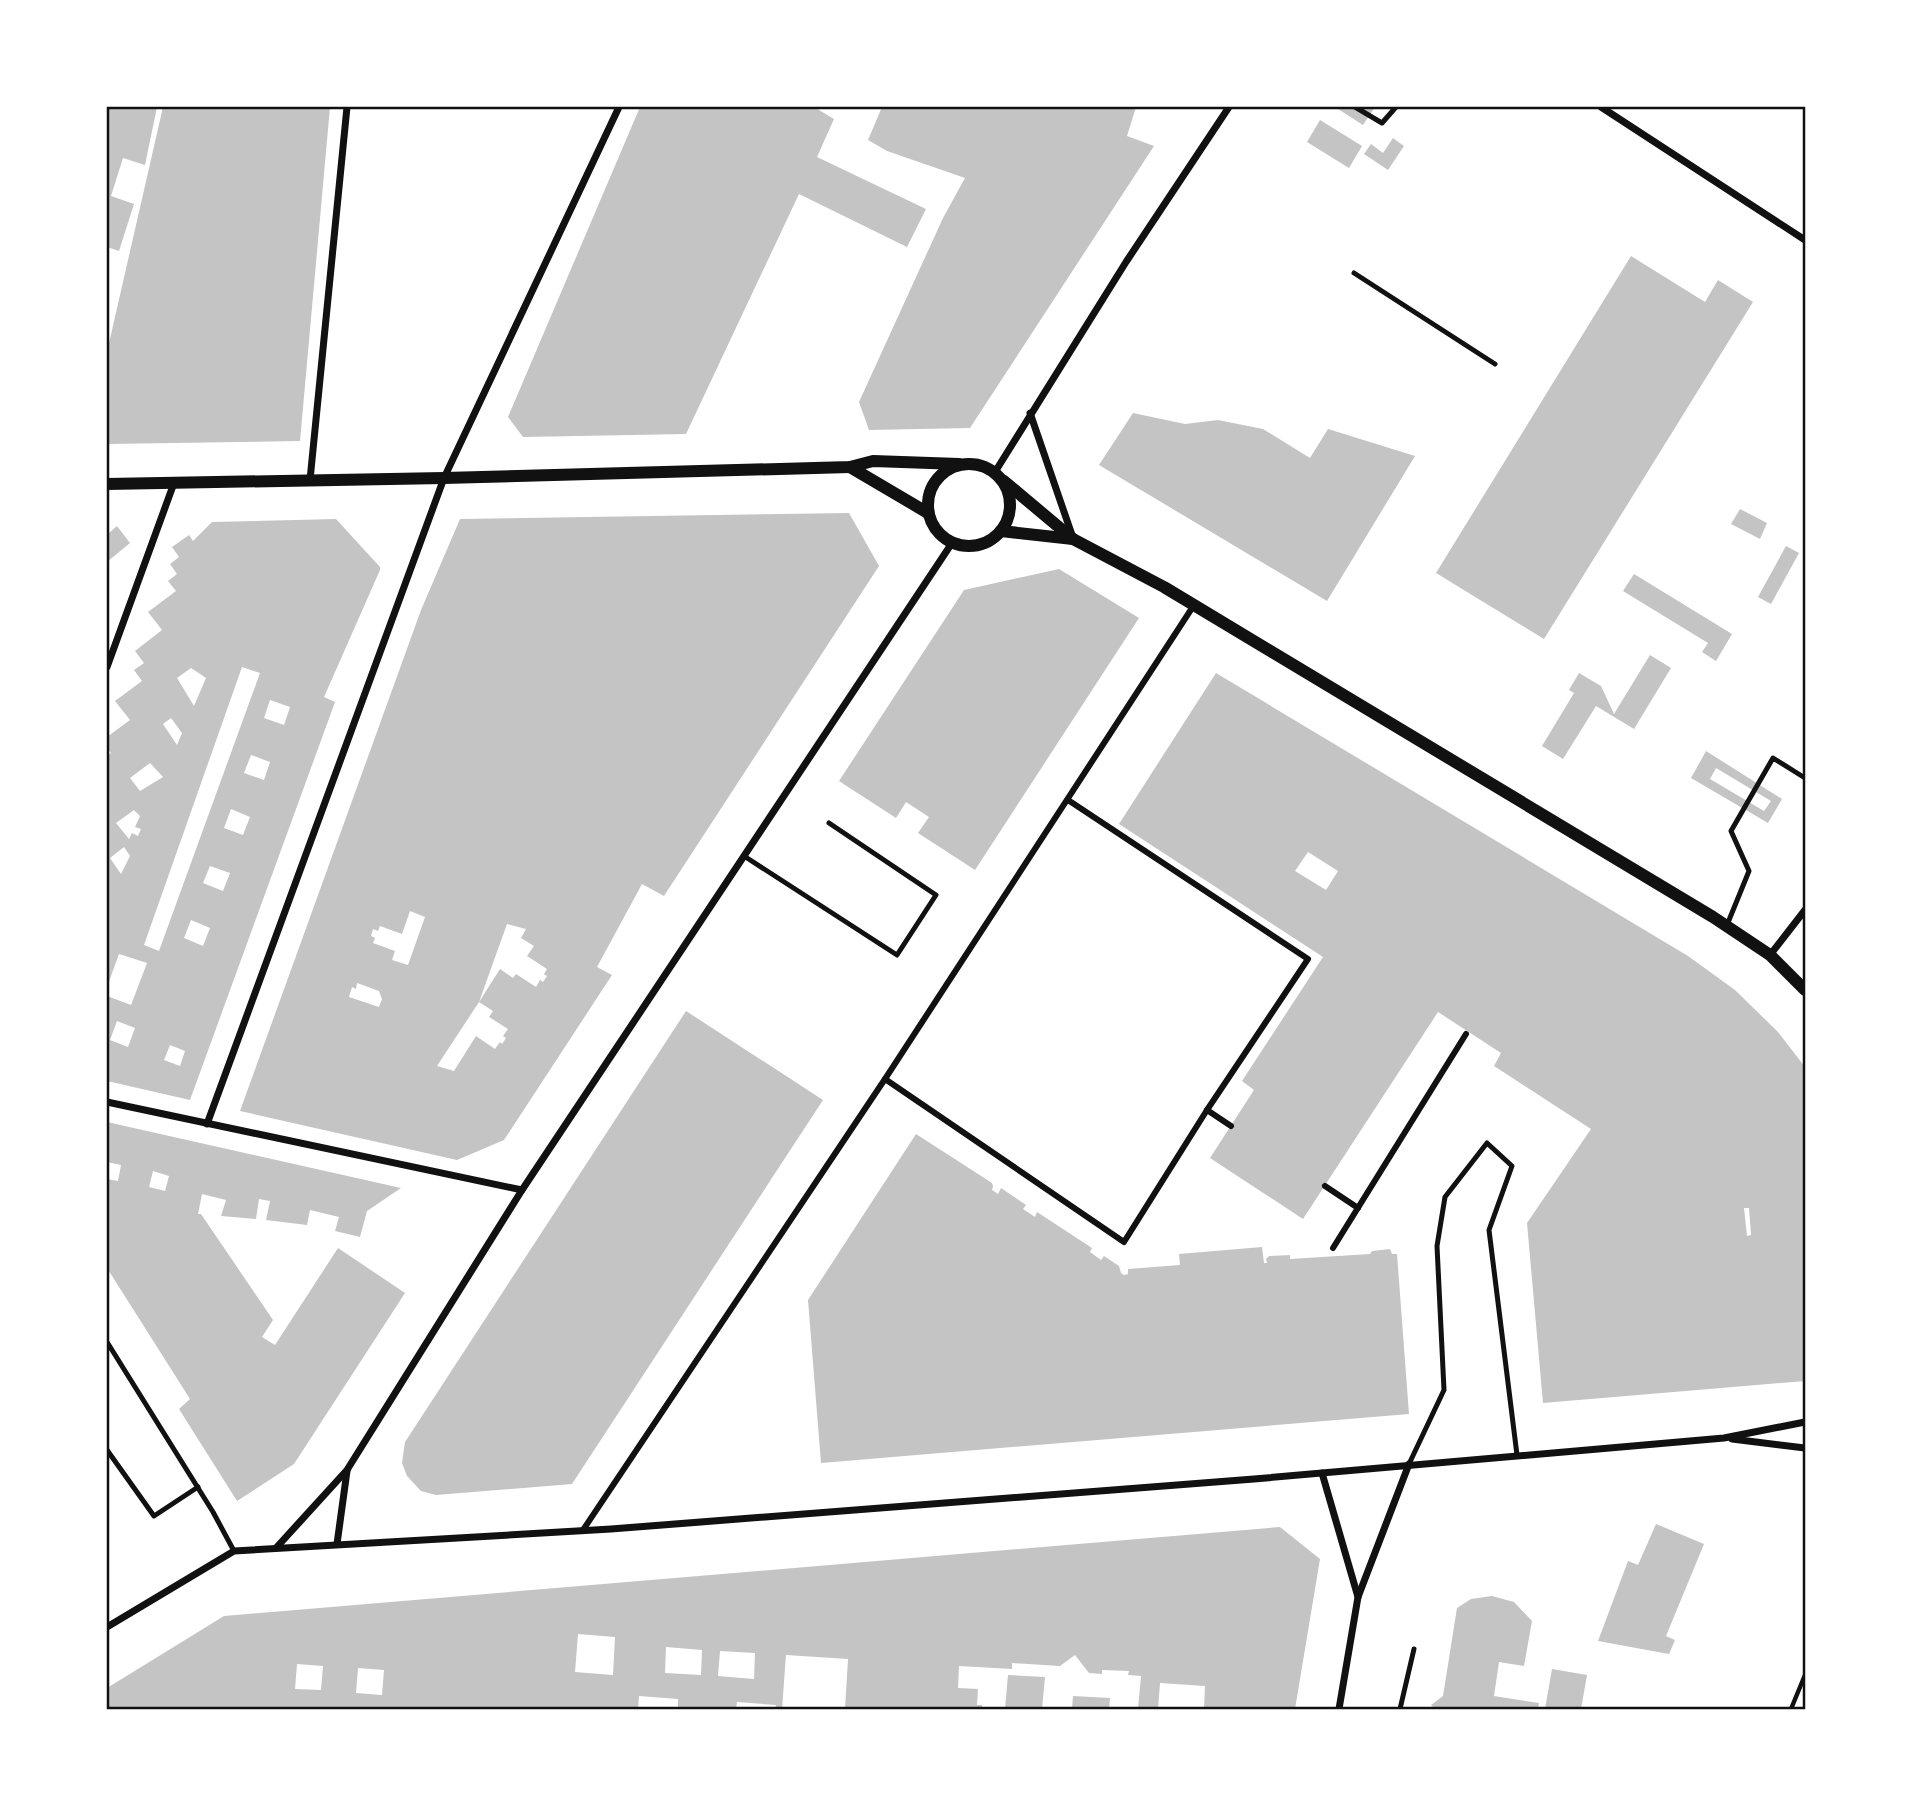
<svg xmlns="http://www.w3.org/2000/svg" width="1912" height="1816" viewBox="0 0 1912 1816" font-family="Signika,sans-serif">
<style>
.building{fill:#c4c4c4;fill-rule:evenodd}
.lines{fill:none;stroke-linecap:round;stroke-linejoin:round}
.path{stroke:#111;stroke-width:4.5}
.service{stroke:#111;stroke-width:5}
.pedestrian{stroke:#111;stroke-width:6}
.minor{stroke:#111;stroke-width:7}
.tertiary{stroke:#111;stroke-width:12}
.neatline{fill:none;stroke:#111;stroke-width:2.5}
</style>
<rect width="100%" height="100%" fill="#fff"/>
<g class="building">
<path d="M 107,107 L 157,107 L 145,165 L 123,158 L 111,196 L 134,204 L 119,251 L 107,247 Z"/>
<path d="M 163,107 L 330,107 L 300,441 L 107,444 L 107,352 Z"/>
<path d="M 640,107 L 814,107 L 834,119 L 817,157 L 926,209 L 907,247 L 799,194 L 686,434 L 523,437 L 508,417 Z"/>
<path d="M 882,107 L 1136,107 L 1127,136 L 1154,146 L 970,428 L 869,430 L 859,402 L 943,218 L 965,178 L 887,151 L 868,140 Z"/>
<path d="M 1335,107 L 1375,107 L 1363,125 Z"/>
<path d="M 1320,120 L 1362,146 L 1349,168 L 1307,142 Z"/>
<path d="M 1393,138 L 1404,146 L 1388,170 L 1364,154 L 1371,144 L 1383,153 Z"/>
<path d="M 1631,256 L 1705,302 L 1718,280 L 1753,302 L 1544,639 L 1436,573 Z"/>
<path d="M 1133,413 L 1185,424 L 1218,420 L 1263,429 L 1310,458 L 1328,429 L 1415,456 L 1327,601 L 1099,465 Z"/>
<path d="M 1740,509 L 1767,523 L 1760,539 L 1731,524 Z"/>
<path d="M 849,513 L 879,566 L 664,896 L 642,884 L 597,967 L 612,975 L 504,1140 L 457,1160 L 240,1111 L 421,610 L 460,519 ZM 410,911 L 425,917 L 408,965 L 392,960 L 395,951 L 373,943 L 375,938 L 371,936 L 373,929 L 378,931 L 380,926 L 402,934 ZM 507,924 L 526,929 L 521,938 L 534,946 L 527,956 L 547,969 L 544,974 L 547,976 L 543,982 L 540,980 L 536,987 L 516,974 L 513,978 L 500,969 L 479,1002 ZM 357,983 L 379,991 L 382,999 L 379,1007 L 349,997 L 352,987 L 356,989 ZM 479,1002 L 493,1011 L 489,1017 L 508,1029 L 503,1036 L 506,1038 L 502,1044 L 500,1042 L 495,1049 L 476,1036 L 454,1071 L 437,1066 Z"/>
<path d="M 336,519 L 380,567 L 380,570 L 324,697 L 335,702 L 190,1100 L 107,1081 L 107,996 L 131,1005 L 147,963 L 119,954 L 107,987 L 107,773 L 109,771 L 107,767 L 107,756 L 111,753 L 107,748 L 107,737 L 130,720 L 115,701 L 142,681 L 134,670 L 144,663 L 135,651 L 162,630 L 148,612 L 176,591 L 168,581 L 177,574 L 170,564 L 179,557 L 172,547 L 189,535 L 193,541 L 212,522 ZM 242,667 L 260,673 L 159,951 L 144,945 ZM 191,668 L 206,678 L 194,706 L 177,678 ZM 270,700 L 290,707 L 284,725 L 264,718 ZM 171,718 L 182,733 L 177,745 L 163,724 ZM 251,755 L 270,762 L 264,780 L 244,773 ZM 150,763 L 163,777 L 140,791 L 130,778 ZM 231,809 L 250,817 L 243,835 L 224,828 ZM 134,810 L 140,816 L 135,827 L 141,829 L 138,836 L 132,833 L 129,839 L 116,823 ZM 124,847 L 130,856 L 121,874 L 110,858 ZM 210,866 L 230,873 L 223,891 L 203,883 ZM 191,920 L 210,928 L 203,946 L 184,938 ZM 117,1021 L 135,1028 L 128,1047 L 110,1040 ZM 170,1045 L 185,1051 L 180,1066 L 164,1060 Z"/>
<path d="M 117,526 L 130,543 L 107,562 L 107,530 L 109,533 Z"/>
<path d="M 1786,546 L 1799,553 L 1771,604 L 1758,597 Z"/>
<path d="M 1059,569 L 1139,618 L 975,870 L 918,833 L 929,817 L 906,802 L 896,818 L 839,781 L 964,590 Z"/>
<path d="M 1634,574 L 1732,634 L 1716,661 L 1702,652 L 1708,643 L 1623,591 Z"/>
<path d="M 1650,655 L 1671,668 L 1634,729 L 1596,706 L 1563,759 L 1542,746 L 1574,693 L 1569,690 L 1579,673 L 1601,686 L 1614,714 Z"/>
<path d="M 1216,673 L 1688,956 L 1735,990 L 1778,1032 L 1805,1067 L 1805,1381 L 1543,1403 L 1527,1223 L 1591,1129 L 1494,1066 L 1501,1053 L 1438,1012 L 1303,1219 L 1210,1158 L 1254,1090 L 1242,1081 L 1323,957 L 1119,824 ZM 1308,852 L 1338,871 L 1326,890 L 1295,871 ZM 1744,1208 L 1749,1208 L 1751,1235 L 1747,1236 Z"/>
<path d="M 1706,751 L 1782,799 L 1768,823 L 1691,778 ZM 1716,768 L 1771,801 L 1764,811 L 1710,779 Z"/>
<path d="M 686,1011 L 823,1100 L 572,1484 L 436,1495 L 421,1491 L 407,1476 L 402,1463 L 405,1442 Z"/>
<path d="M 107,1122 L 401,1188 L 367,1211 L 360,1237 L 335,1231 L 339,1217 L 310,1210 L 307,1225 L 266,1220 L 270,1201 L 259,1199 L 256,1219 L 221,1216 L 226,1200 L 202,1194 L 198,1214 L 201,1214 L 273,1320 L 262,1337 L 275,1345 L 338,1248 L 405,1293 L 294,1464 L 237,1501 L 179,1409 L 190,1399 L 107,1268 L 107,1179 L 118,1181 L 121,1165 L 107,1162 ZM 153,1171 L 169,1176 L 165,1191 L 149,1187 Z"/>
<path d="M 916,1134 L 992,1183 L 993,1186 L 992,1190 L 998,1194 L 1001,1188 L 1026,1205 L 1023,1209 L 1035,1217 L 1037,1212 L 1092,1248 L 1090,1252 L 1101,1260 L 1104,1256 L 1119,1266 L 1121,1273 L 1124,1275 L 1128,1274 L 1128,1269 L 1180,1265 L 1179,1254 L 1262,1247 L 1264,1263 L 1267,1263 L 1266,1259 L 1269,1256 L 1290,1255 L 1290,1259 L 1370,1254 L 1372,1251 L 1390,1249 L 1392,1254 L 1397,1254 L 1409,1414 L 821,1463 L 808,1300 Z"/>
<path d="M 1656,1524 L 1704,1544 L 1666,1636 L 1675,1640 L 1669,1654 L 1598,1641 L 1628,1561 L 1638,1565 Z"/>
<path d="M 1280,1527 L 1320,1559 L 1295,1709 L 1204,1709 L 1205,1686 L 1160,1683 L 1158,1709 L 1138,1709 L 1141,1676 L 1128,1675 L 1129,1671 L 1102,1670 L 1102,1674 L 1089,1673 L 1075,1655 L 1060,1666 L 1012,1663 L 1012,1669 L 959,1666 L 958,1688 L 978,1689 L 977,1705 L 982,1705 L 982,1709 L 845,1709 L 848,1659 L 786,1655 L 782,1709 L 775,1709 L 776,1705 L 737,1702 L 736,1709 L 678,1709 L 678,1699 L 639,1696 L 638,1709 L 107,1709 L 107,1688 L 224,1616 ZM 578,1634 L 615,1637 L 613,1675 L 575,1672 ZM 666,1647 L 702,1650 L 701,1675 L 665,1673 ZM 720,1651 L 755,1653 L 754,1679 L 718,1676 ZM 297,1664 L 323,1666 L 321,1690 L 295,1689 ZM 358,1668 L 384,1670 L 382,1695 L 356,1693 Z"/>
<path d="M 1492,1596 L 1514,1602 L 1532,1621 L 1524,1666 L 1499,1662 L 1494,1696 L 1539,1703 L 1538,1709 L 1435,1709 L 1431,1705 L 1443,1696 L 1457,1608 L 1471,1599 Z"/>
<path d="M 1552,1669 L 1587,1675 L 1581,1709 L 1545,1709 Z"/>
<path d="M 1008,1675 L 1045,1677 L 1042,1709 L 1005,1709 Z"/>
<path d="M 1073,1696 L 1110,1698 L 1109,1709 L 1072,1709 Z"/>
</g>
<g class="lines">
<path class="path" d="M 1791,1709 L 1805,1675"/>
<g class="service">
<path d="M 1355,107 L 1382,123 L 1396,107"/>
<path d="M 1354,273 L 1495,364"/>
<path d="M 744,856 L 897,955 L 936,895 L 829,823"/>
<path d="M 1727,925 L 1749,871 L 1731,831 L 1773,758 L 1805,778"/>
<path d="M 107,1342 L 213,1512 L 234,1551"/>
<path d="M 107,1450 L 154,1516 L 198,1487"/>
<path d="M 1409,1464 L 1444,1390 L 1437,1246 L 1445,1197 L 1487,1143 L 1512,1166 L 1489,1230 L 1517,1455"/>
<path d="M 1400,1709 L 1414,1649"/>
</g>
<g class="pedestrian">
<path d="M 885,1079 L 1124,1242 L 1207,1110 L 1308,959 L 1068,800"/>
<path d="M 1207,1110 L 1231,1126"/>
<path d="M 1325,1186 L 1358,1208"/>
<path d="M 1333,1248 L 1466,1034"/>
<path d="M 583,1530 L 885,1079 L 1194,605"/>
</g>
<g class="minor">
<path d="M 1601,107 L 1805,240"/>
<path d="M 1030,413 L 1072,535"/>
<path d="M 995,472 L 1126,262 L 1229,107"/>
<path d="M 310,480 L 347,107"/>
<path d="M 107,667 L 174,483"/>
<path d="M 1770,955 L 1805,910"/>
<path d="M 107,1102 L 522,1190"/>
<path d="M 207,1124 L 444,478 L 619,107"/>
<path d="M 1732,1439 L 1805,1448"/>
<path d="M 1322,1473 L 1358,1597"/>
<path d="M 337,1544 L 347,1471"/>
<path d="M 276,1548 L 347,1470 L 522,1190 L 952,543"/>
<path d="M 107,1627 L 234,1551 L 611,1529 L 1254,1479 L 1724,1438 L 1805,1422"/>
<path d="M 1339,1709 L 1358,1597 L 1409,1464"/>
</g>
<g class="tertiary">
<circle cx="969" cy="505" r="41"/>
<path d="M 850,467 L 928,513"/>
<path d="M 1004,481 L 1073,539 L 1164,587 L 1713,917 L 1770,955 L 1805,990"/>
<path d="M 107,484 L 444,478 L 850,467 L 873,461 L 959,464"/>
<path d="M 1001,531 L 1073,539"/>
</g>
</g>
<rect width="1912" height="1816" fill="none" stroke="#ffffff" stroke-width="217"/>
<rect x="108" y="108" width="1696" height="1600" class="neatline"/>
</svg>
